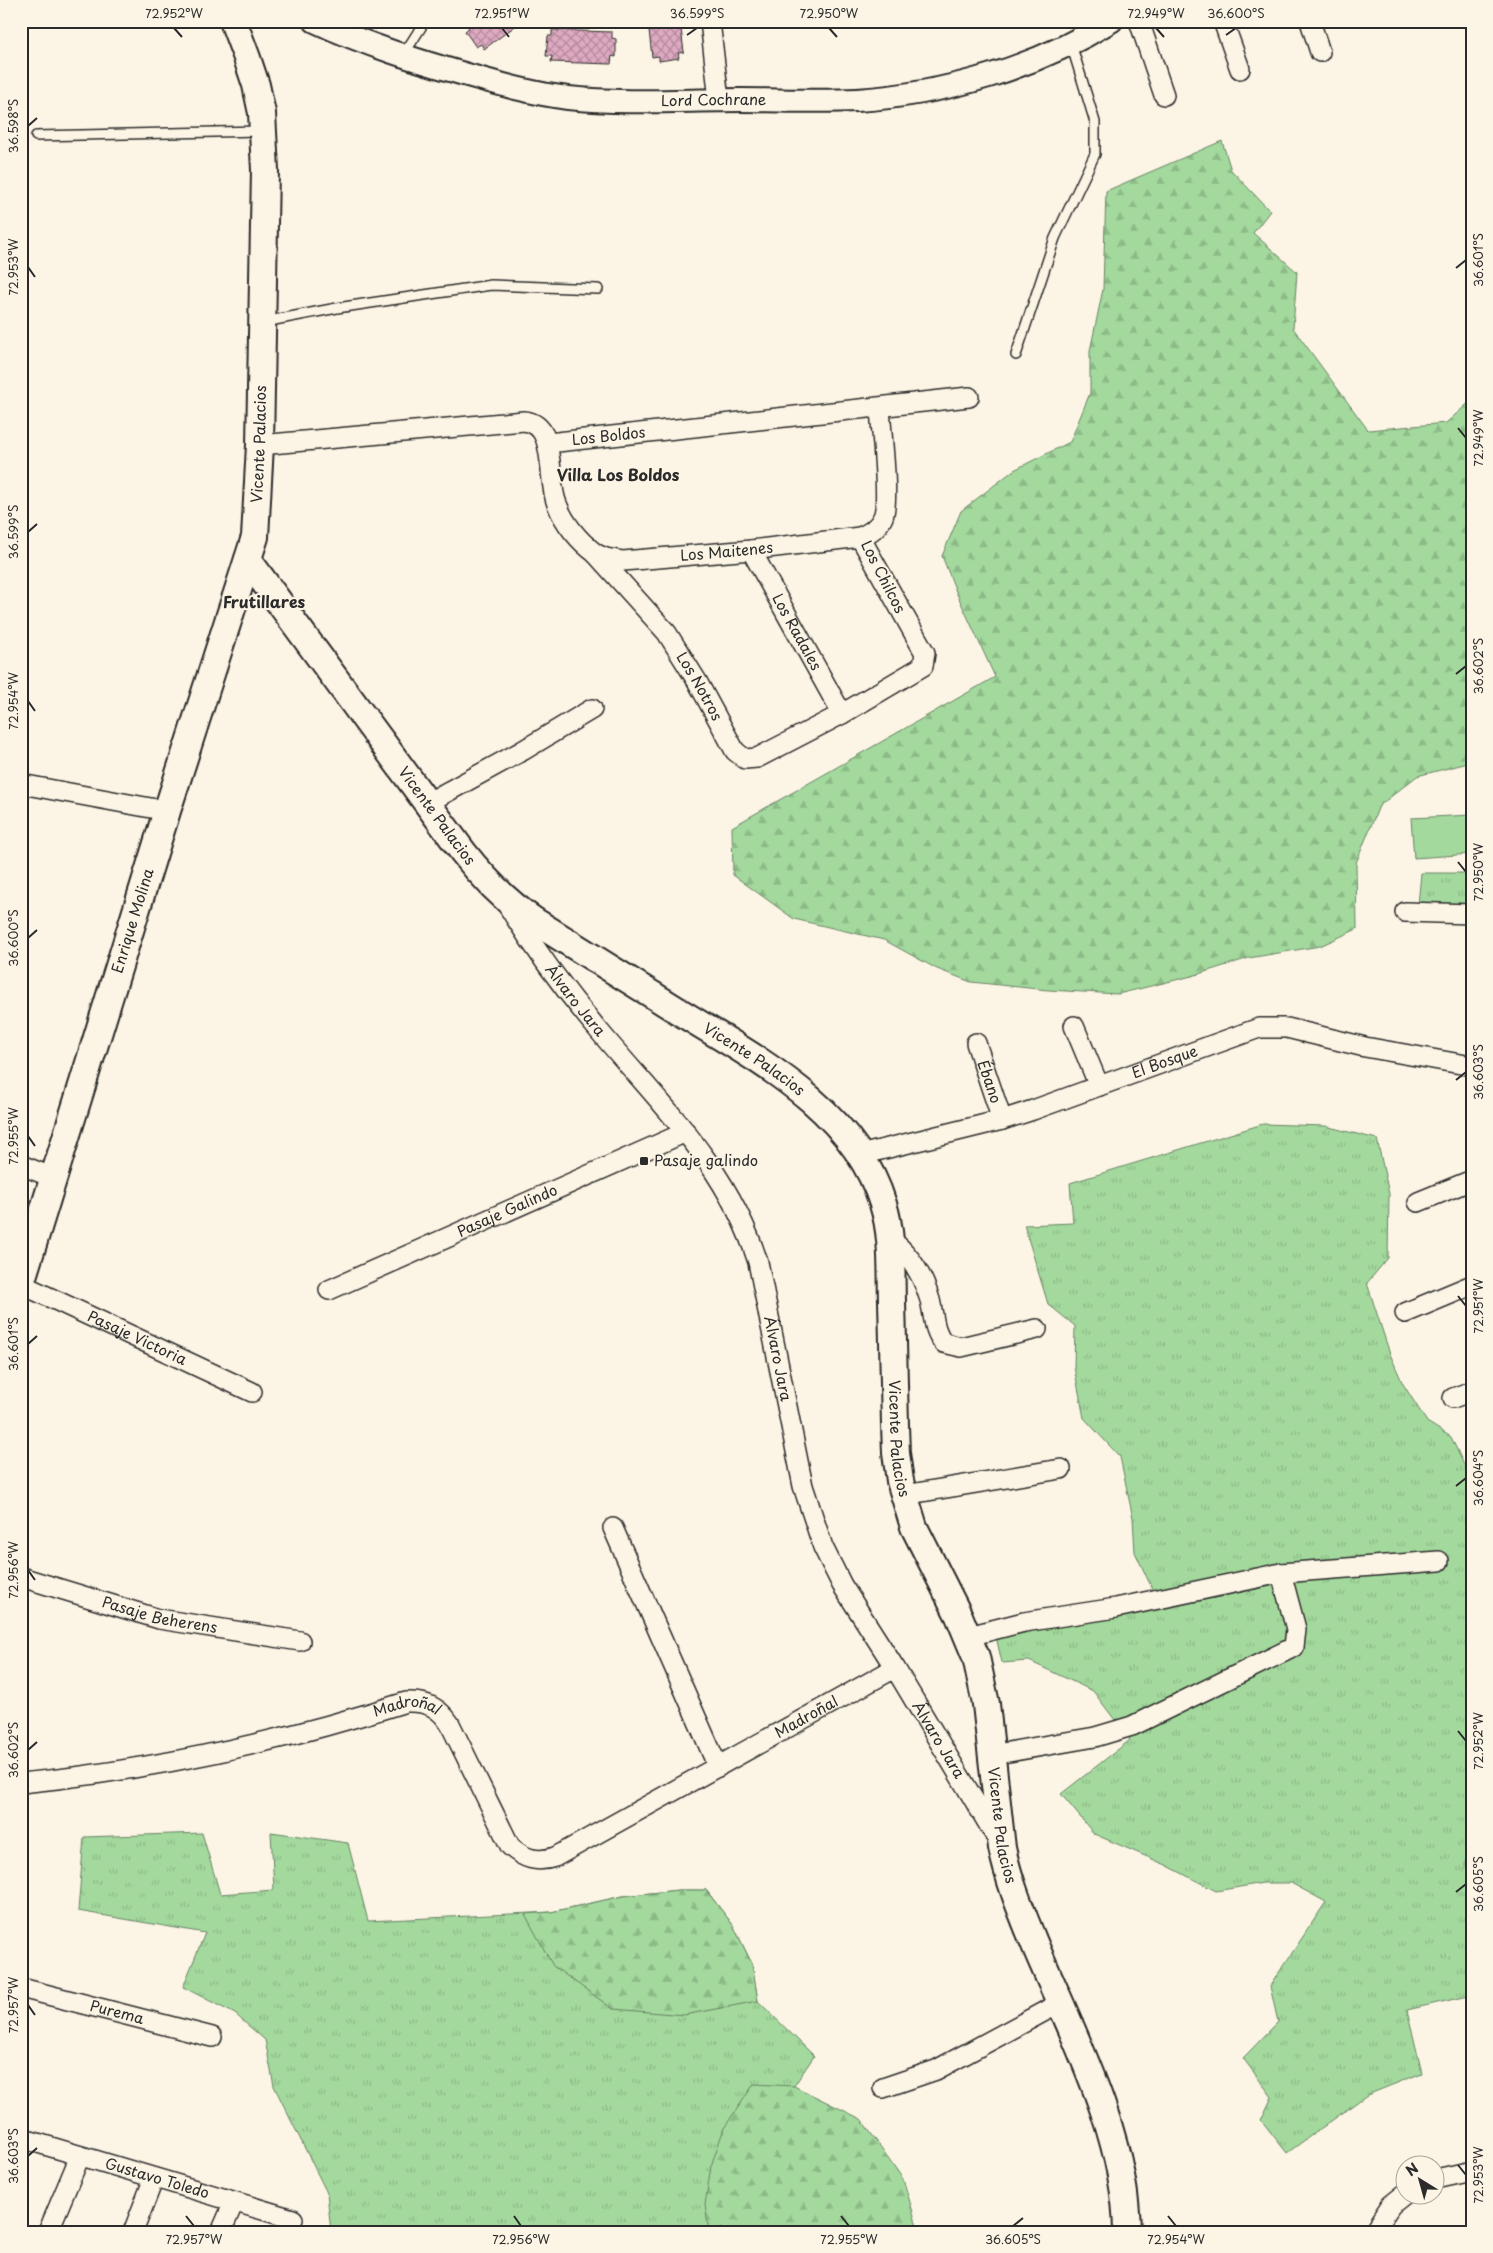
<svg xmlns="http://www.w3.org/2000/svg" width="1493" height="2253" viewBox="0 0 1493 2253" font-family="'Playpen Sans',sans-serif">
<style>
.grass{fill:url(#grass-tufts);stroke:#678264}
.forest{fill:url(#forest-firs);stroke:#678264}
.pitch{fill:#a3d99d;stroke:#678264}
.building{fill:url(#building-cross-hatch);stroke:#2b2b2b}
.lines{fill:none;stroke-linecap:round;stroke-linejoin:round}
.service-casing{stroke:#2b2b2b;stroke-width:12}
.minor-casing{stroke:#2b2b2b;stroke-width:22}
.tertiary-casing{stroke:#2b2b2b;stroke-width:26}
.secondary-casing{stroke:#2b2b2b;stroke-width:30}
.service{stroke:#fcf5e5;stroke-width:9}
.minor{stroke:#fcf5e5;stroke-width:19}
.tertiary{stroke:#fcf5e5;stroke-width:22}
.secondary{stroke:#fcf5e5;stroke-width:26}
.ticks{fill:none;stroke:#2b2b2b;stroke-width:2}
.poi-dot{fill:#2b2b2b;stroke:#fcf5e5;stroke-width:2}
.labels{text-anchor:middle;stroke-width:4;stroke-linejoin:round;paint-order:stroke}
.street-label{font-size:15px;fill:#2b2b2b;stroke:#fcf5e5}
.poi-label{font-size:15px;fill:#2b2b2b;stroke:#fcf5e5;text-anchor:start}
.neighbourhood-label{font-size:16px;font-weight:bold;fill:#2b2b2b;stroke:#fcf5e5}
.neatline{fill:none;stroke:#2b2b2b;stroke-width:2}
.ticks-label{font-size:12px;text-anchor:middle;fill:#2b2b2b}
</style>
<defs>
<pattern id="grass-tufts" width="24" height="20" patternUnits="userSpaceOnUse" patternTransform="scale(1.25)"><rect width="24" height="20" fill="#a3d99d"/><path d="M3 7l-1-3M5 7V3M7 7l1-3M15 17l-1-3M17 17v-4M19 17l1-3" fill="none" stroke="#8cba87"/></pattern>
<pattern id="forest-firs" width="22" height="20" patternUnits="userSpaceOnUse" patternTransform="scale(1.25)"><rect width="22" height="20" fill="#a3d99d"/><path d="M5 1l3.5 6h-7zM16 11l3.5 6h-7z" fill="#8cba87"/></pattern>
<pattern id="building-cross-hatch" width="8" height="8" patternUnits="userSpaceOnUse" patternTransform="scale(1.25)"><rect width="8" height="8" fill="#dea9c1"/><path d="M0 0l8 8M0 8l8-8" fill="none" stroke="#b48a9d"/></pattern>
</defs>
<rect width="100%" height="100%" fill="#fcf5e5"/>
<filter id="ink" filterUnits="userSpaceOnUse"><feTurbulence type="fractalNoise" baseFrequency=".02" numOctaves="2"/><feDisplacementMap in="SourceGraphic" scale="10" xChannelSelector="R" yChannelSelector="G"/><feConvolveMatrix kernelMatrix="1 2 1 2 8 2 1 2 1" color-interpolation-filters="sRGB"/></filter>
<g filter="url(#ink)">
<g class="grass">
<path d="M 1421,873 L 1469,873 L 1472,878 L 1472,906 L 1418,905 Z"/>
<path d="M 1263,1124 L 1325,1126 L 1377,1139 L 1389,1194 L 1388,1258 L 1367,1283 L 1390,1354 L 1403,1384 L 1427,1422 L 1451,1437 L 1465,1467 L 1472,1471 L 1472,1827 L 1465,1866 L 1472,1867 L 1472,1995 L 1407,2010 L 1422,2073 L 1367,2095 L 1287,2153 L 1261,2120 L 1272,2097 L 1243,2058 L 1278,2022 L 1270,1986 L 1326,1902 L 1291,1883 L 1263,1883 L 1216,1891 L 1166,1865 L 1094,1834 L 1061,1794 L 1130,1740 L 1093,1691 L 1029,1661 L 1002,1663 L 995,1632 L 1155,1595 L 1135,1552 L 1133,1518 L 1120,1457 L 1084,1418 L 1074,1367 L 1075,1326 L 1048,1304 L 1024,1225 L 1073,1223 L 1070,1183 Z"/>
<path d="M 271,1832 L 348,1843 L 368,1921 L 551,1912 L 623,1896 L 678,1890 L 706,1890 L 733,1925 L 752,1964 L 758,2001 L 814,2056 L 794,2086 L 752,2128 L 732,2232 L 331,2232 L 327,2193 L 274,2086 L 265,2040 L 235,2014 L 183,1987 L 205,1933 L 78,1911 L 84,1837 L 202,1833 L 220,1894 L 274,1890 Z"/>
</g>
<g class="forest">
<path d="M 1222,141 L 1231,170 L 1270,211 L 1253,233 L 1297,272 L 1293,328 L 1368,430 L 1446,423 L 1472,400 L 1472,762 L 1417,776 L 1379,806 L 1356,863 L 1357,929 L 1320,946 L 1249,958 L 1192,976 L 1118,994 L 1048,990 L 971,982 L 937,969 L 884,940 L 794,919 L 733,875 L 732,827 L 995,677 L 957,594 L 942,556 L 961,511 L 1014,470 L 1070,442 L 1090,393 L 1090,351 L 1103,289 L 1106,191 Z"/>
<path d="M 678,1890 L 706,1890 L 733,1925 L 752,1964 L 758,2001 L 684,2015 L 613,2009 L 553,1966 L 525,1914 L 551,1912 L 623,1896 Z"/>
<path d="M 754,2084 L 794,2086 L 861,2119 L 903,2179 L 919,2232 L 709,2232 L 705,2205 L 711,2166 L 724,2128 Z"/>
</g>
<path class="pitch" d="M 1472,815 L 1472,854 L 1414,858 L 1411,818 Z"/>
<g class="building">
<path d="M 468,21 L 522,21 L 484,49 L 481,44 L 476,47 L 465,31 L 469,28 L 465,23 Z"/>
<path d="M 648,21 L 680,21 L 684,52 L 678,53 L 679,58 L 659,61 L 659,56 L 652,57 Z"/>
<path d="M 552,30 L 612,32 L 612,38 L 616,39 L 616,57 L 612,56 L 611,64 L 551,62 L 552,56 L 546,56 L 548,36 L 552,36 Z"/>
</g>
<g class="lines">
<defs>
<g id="service">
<path d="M 404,54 L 425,21"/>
<path d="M 36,136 L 260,131"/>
<path d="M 264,322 L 337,308 L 491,285 L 598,289"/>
<path d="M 1016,355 L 1055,238 L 1095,154 L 1095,122 L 1071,44"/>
</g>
<g id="minor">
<path d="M 710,21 L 719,100"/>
<path d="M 1139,21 L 1164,95"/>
<path d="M 1223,21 L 1240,69"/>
<path d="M 1310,21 L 1320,52"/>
<path id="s1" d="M 548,443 L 969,397"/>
<path id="s2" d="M 260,445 L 524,421 C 558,424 546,478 557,504 C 564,523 579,541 595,553 L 667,633 L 697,681 L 735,751 L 745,759 L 757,758 L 842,714 L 923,666 L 925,653 L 860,537"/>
<path id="s3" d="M 751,550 L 842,714"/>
<path id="s4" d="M 596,554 L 606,558 L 623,561 L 751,550 L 860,537 C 870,533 878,528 883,517 C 890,501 881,429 880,408"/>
<path d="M 21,784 L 167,811"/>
<path d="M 427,803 L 522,751 L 592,709"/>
<path id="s5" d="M 508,906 C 535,950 566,992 600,1032 C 662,1106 728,1167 758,1262 L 803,1486 L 823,1547 L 842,1585 L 895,1668 L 998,1840"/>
<path d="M 1405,912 L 1472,914"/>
<path d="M 1074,1026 L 1099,1086"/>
<path id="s6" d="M 976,1043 L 1002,1120"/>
<path id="s7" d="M 860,1155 L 1002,1120 L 1033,1110 L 1259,1028 L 1287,1028 L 1365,1047 L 1472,1066"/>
<path d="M 21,1165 L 54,1178"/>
<path d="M 1418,1202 L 1472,1180"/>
<path d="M 890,1239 C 910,1254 923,1276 930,1300 C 934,1315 933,1331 944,1343 L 961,1347 L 1037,1329"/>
<path id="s8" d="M 21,1284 L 252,1392"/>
<path id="s9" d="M 329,1290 L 686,1132"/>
<path d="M 1405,1313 L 1472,1285"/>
<path d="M 1453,1398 L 1472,1391"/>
<path d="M 904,1495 L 1061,1469"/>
<path d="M 613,1528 L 718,1767"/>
<path id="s10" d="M 21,1577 L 159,1619 L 300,1641"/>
<path d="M 969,1636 L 1024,1622 L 1116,1608 L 1281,1573 L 1439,1561"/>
<path d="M 991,1755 L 1095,1737 L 1132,1726 L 1294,1647 L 1296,1629 L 1281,1573"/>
<path id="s11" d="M 21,1783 C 152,1770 281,1742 406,1702 C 426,1701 439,1707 450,1724 L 510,1846 C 524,1859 537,1863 555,1857 L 895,1668"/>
<path id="s12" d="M 21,1988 L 212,2037"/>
<path d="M 883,2088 L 936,2070 L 1060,2003"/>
<path id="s13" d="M 21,2138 L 293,2219"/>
<path d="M 1436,2179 L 1472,2171"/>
<path d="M 48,2232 L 80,2156"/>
<path d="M 133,2232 L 154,2178"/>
<path d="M 221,2232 L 234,2202"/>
<path d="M 1373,2232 L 1391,2205 L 1406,2193"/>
</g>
<g id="tertiary">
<path id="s14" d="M 315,21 C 366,45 418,61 471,76 C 503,85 535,94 568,98 C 625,104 684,100 741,100 C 779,100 818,102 857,100 C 946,94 1035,68 1111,21"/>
</g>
<g id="secondary">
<path id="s15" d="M 248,560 L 463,852 C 484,879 506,902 536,922 C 584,952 632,982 680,1012 C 758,1060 854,1109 883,1204 C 893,1235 891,1269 892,1301 C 893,1343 894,1384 895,1425 L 896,1453 L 900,1481 L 914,1527 L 959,1616 L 976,1657 L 986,1704 L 1002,1848 C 1009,1882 1022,1913 1035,1945 C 1072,2033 1126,2134 1127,2232"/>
<path id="s16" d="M 21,1283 L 167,811 L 255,537 L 260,445 L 265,170 L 262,113 L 256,85 L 247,58 L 233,21"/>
</g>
</defs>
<use href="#service" class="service-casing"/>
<use href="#minor" class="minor-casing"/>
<use href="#tertiary" class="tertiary-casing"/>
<use href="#secondary" class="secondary-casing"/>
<use href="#service" class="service"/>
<use href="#minor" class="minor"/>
<use href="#tertiary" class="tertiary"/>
<use href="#secondary" class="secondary"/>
</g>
</g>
<path class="ticks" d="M 174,28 L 182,37M 502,28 L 509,37M 829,28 L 837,37M 1156,28 L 1164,37M 687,35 L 697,28M 1226,35 L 1236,28M 28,126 L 37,118M 28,267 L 35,277M 1456,268 L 1466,260M 1458,428 L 1466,438M 28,532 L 37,524M 1456,674 L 1466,666M 28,701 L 35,711M 1458,862 L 1466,872M 28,938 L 37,930M 1456,1080 L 1466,1072M 28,1136 L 35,1146M 1458,1296 L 1466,1306M 28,1344 L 37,1336M 1456,1486 L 1466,1478M 28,1570 L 35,1580M 1458,1731 L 1466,1741M 28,1750 L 37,1742M 1456,1892 L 1466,1884M 28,2005 L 35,2015M 28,2156 L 37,2148M 1458,2165 L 1466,2175M 186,2216 L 194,2226M 514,2216 L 521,2226M 841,2216 L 849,2226M 1168,2216 L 1176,2226M 1013,2226 L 1023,2218"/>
<rect class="poi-dot" x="639" y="1156" width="10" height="10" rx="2.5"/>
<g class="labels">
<g class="street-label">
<text dy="5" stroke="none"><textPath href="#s14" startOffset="411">Lord Cochrane</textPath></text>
<text dy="5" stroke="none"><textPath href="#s1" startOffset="61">Los Boldos</textPath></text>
<text dy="5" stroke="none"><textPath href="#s16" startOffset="875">Vicente Palacios</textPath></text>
<text dy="5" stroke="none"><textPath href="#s4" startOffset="132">Los Maitenes</textPath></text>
<text transform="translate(883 577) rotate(63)" y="5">Los Chilcos</text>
<text dy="5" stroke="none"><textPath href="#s3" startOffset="94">Los Radales</textPath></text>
<text dy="5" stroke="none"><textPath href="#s2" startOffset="594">Los Notros</textPath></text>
<text dy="5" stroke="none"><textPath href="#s15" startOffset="318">Vicente Palacios</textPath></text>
<text dy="5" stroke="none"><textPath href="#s16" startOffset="379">Enrique Molina</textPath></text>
<text dy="5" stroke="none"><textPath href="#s5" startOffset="116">Álvaro Jara</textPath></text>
<text dy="5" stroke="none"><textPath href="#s15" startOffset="722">Vicente Palacios</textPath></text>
<text dy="5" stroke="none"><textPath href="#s7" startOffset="319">El Bosque</textPath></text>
<text dy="5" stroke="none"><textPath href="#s6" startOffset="41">Ébano</textPath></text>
<text dy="5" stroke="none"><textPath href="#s9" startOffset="195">Pasaje Galindo</textPath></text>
<text dy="5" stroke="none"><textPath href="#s8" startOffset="128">Pasaje Victoria</textPath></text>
<text dy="5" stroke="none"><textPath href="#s5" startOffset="536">Álvaro Jara</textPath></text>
<text dy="5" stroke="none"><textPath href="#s15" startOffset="1156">Vicente Palacios</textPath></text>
<text dy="5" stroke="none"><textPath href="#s10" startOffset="144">Pasaje Beherens</textPath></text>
<text dy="5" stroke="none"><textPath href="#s11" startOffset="395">Madroñal</textPath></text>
<text dy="5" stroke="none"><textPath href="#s11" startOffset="919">Madroñal</textPath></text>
<text dy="5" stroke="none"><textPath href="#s5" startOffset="955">Álvaro Jara</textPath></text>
<text dy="5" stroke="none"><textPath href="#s15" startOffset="1561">Vicente Palacios</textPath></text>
<text dy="5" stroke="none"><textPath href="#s12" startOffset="99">Purema</textPath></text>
<text dy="5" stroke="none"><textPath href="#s13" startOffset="142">Gustavo Toledo</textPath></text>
</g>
<g class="poi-label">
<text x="654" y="1166">Pasaje galindo</text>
</g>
<g class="neighbourhood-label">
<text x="618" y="481">Villa Los Boldos</text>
<text x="264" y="608">Frutillares</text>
</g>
</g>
<rect width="1493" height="2253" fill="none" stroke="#fcf5e5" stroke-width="55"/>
<g transform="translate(1420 2180) rotate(323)"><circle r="24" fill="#fcf5e5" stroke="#a8a49b"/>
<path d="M0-4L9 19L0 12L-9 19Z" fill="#2b2b2b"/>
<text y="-8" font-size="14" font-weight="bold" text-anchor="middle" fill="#2b2b2b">N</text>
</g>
<rect x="28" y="28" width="1438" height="2198" class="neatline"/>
<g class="ticks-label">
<text x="174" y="18">72.952°W</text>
<text x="502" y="18">72.951°W</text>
<text x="697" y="18">36.599°S</text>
<text x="829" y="18">72.950°W</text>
<text x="1156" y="18">72.949°W</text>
<text x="1236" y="18">36.600°S</text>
<text transform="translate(14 126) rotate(-90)" y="4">36.598°S</text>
<text transform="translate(1479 260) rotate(-90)" y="4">36.601°S</text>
<text transform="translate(14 267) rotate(-90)" y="4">72.953°W</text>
<text transform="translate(1479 438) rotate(-90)" y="4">72.949°W</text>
<text transform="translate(14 532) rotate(-90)" y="4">36.599°S</text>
<text transform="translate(1479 666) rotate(-90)" y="4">36.602°S</text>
<text transform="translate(14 701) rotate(-90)" y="4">72.954°W</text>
<text transform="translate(1479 872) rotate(-90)" y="4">72.950°W</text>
<text transform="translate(14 938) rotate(-90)" y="4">36.600°S</text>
<text transform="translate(1479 1072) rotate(-90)" y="4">36.603°S</text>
<text transform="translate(14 1136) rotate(-90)" y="4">72.955°W</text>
<text transform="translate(1479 1306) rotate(-90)" y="4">72.951°W</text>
<text transform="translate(14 1344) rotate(-90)" y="4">36.601°S</text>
<text transform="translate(1479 1478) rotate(-90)" y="4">36.604°S</text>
<text transform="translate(14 1570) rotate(-90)" y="4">72.956°W</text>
<text transform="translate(1479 1741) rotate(-90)" y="4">72.952°W</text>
<text transform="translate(14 1750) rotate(-90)" y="4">36.602°S</text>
<text transform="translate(1479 1884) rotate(-90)" y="4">36.605°S</text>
<text transform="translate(14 2005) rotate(-90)" y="4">72.957°W</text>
<text transform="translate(14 2156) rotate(-90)" y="4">36.603°S</text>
<text transform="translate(1479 2175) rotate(-90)" y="4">72.953°W</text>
<text x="194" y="2244">72.957°W</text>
<text x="521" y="2244">72.956°W</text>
<text x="849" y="2244">72.955°W</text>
<text x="1013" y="2244">36.605°S</text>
<text x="1176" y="2244">72.954°W</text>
</g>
</svg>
